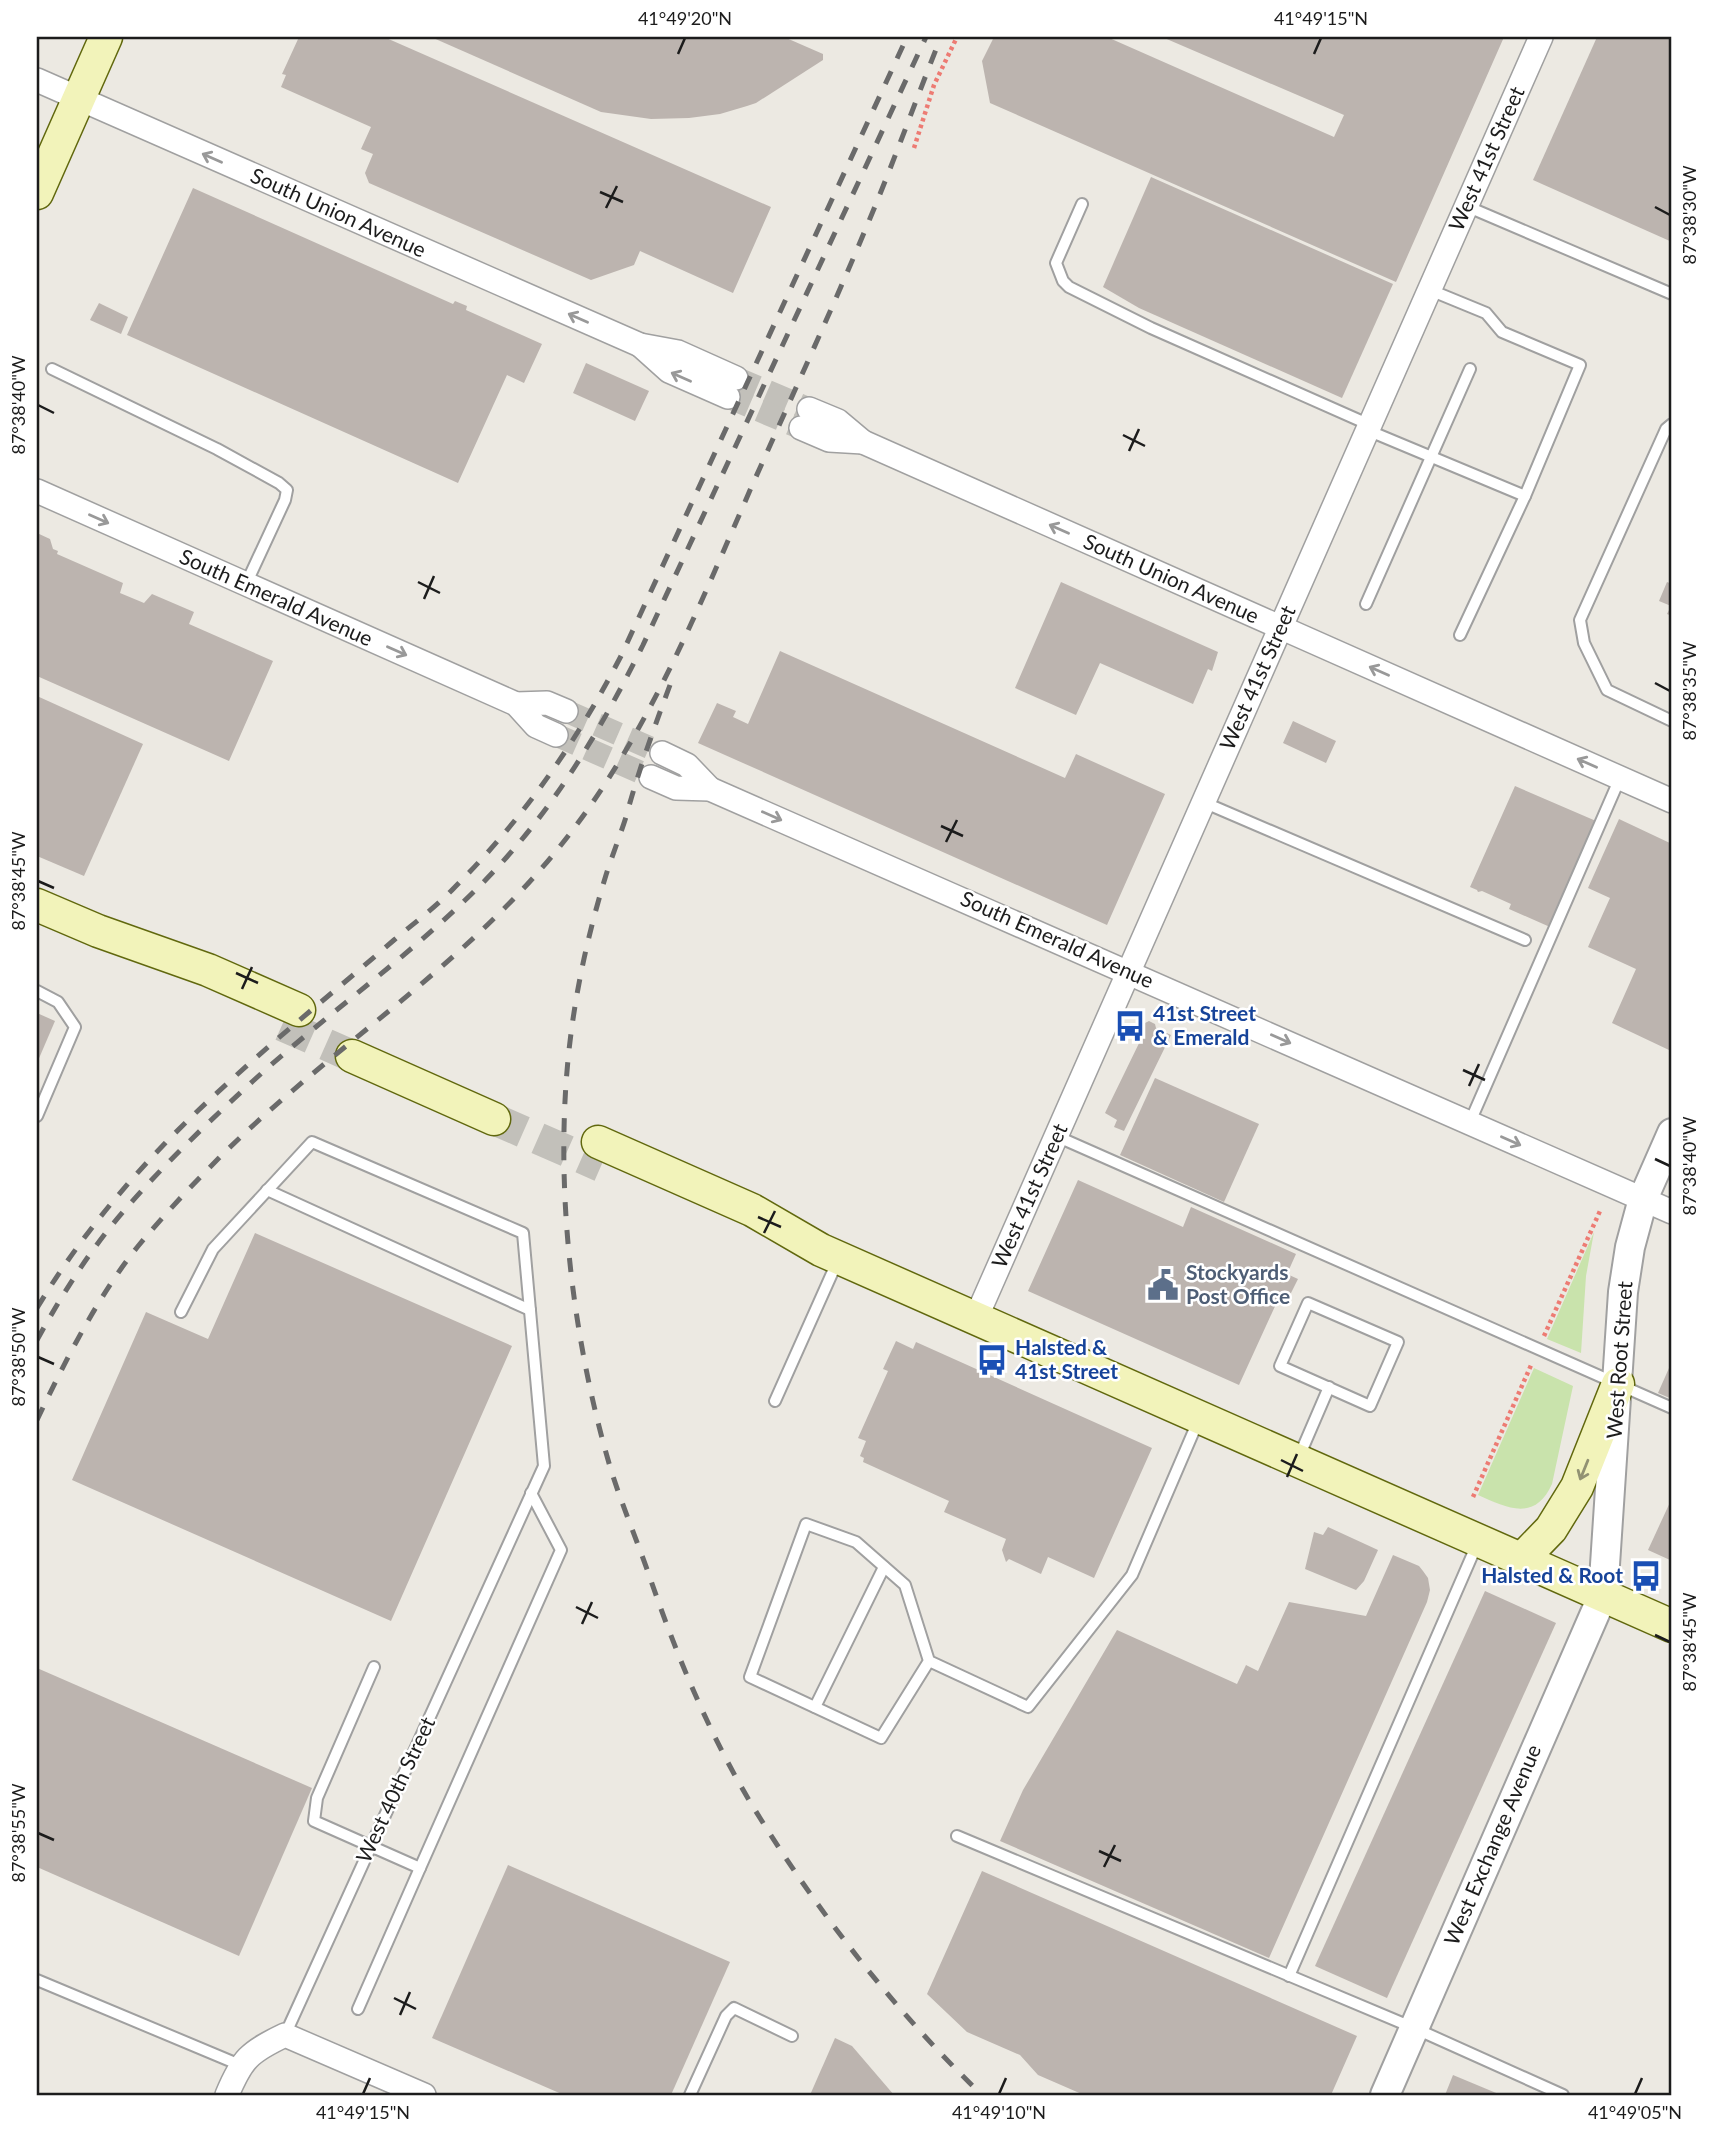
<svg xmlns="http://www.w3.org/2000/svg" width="1709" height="2132" viewBox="0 0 1709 2132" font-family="Lato,sans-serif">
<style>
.grass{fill:#c9e3ac}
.building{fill:#bcb4af}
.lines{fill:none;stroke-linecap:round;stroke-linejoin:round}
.minor-tunnel{stroke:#c2c0ba;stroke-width:23;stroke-dasharray:23 11;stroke-linecap:butt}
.secondary-tunnel{stroke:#c2c0ba;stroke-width:32;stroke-dasharray:32 16;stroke-linecap:butt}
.service-casing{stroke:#a0a0a0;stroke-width:14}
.minor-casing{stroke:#a0a0a0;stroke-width:26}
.tertiary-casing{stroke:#a0a0a0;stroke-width:32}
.secondary-casing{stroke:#61680e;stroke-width:35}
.path{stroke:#ed7b73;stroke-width:4.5;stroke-dasharray:3.5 3.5;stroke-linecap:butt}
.service{stroke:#fff;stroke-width:10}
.minor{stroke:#fff;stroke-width:23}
.tertiary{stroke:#fff;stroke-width:28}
.secondary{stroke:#f2f3ba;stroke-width:32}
.rail{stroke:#6a6a6a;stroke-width:5;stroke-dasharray:14 14;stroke-linecap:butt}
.oneway{stroke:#999}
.oneway2{stroke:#929273}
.ticks{fill:none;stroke:#1c1c1c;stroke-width:2.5}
.labels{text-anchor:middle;stroke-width:5;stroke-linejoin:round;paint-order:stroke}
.street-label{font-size:21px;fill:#1c1c1c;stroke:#fff}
.transit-label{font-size:21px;font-weight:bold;fill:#164399;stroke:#fff;text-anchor:start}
.service-label{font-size:21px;font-weight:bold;fill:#4e5e75;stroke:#fff;text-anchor:start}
.neatline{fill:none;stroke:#1c1c1c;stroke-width:2.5}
.ticks-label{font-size:18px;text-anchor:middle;fill:#1c1c1c}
</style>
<rect width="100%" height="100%" fill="#ece9e2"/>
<g class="grass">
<path d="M 1594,1232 L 1586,1276 L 1581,1353 L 1547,1339 Z"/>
<path d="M 1534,1368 L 1573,1386 L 1552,1484 C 1535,1522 1507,1508 1478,1495 Z"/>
</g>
<g class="building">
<path d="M 299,37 L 384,37 L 771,207 L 733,293 L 640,251 L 634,265 L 591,280 L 369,183 L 365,173 L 373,154 L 361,149 L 371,127 L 281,87 L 286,75 L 282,74 Z"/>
<path d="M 431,37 L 784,37 L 823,54 L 823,60 L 756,103 L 747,106 L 720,114 L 689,118 L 651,119 L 601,112 Z"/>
<path d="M 994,37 L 1107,37 L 1334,137 L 1344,115 L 1162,37 L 1504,37 L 1396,282 L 990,103 L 982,61 Z"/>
<path d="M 1597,37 L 1672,37 L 1672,242 L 1533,180 Z"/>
<path d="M 1151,177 L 1393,284 L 1342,398 L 1139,308 L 1103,287 Z"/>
<path d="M 193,188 L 453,304 L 455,301 L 467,306 L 466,310 L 542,344 L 524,383 L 507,375 L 458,483 L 127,335 Z"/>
<path d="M 99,303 L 128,317 L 121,334 L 90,320 Z"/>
<path d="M 586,363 L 649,391 L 635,421 L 573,393 Z"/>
<path d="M 37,533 L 50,539 L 53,549 L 58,551 L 57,554 L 123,583 L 120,593 L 144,603 L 152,594 L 194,612 L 189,624 L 273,661 L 229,761 L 37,676 Z"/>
<path d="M 1061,582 L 1218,652 L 1212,671 L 1208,669 L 1193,704 L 1100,663 L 1076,715 L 1015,688 Z"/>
<path d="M 1667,582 L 1672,584 L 1672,616 L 1667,614 L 1671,606 L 1659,601 Z"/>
<path d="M 780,651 L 1065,778 L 1076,754 L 1165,794 L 1107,925 L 698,743 L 717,703 L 736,711 L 733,717 L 748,724 Z"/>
<path d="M 37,696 L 143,744 L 84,876 L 37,856 Z"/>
<path d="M 1293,721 L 1336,741 L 1326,763 L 1283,743 Z"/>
<path d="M 1515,786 L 1596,821 L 1550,927 L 1509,909 L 1511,904 L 1482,891 L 1478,892 L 1477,890 L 1470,887 Z"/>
<path d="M 1619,819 L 1672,844 L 1672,1044 L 1669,1050 L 1612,1023 L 1636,969 L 1588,947 L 1610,898 L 1588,888 Z"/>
<path d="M 37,1013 L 55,1021 L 37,1063 Z"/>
<path d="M 1149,1021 L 1155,1024 L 1156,1028 L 1171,1035 L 1124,1131 L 1114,1127 L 1117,1120 L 1105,1113 L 1144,1033 L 1143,1024 Z"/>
<path d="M 1155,1078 L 1259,1124 L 1224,1202 L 1120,1155 Z"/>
<path d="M 1078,1180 L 1183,1227 L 1191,1207 L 1296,1254 L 1287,1274 L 1298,1279 L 1290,1295 L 1282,1291 L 1239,1385 L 1028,1291 Z"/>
<path d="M 255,1233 L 512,1346 L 391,1621 L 72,1480 L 146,1312 L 208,1339 Z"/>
<path d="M 896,1341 L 913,1349 L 916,1342 L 1152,1448 L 1094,1578 L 1048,1557 L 1041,1574 L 1009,1559 L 1006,1562 L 1002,1550 L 1006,1539 L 944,1512 L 949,1501 L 863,1462 L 864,1458 L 860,1456 L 866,1441 L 858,1438 L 888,1371 L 883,1369 Z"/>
<path d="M 1669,1368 L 1672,1370 L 1672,1399 L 1658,1393 Z"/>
<path d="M 1672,1498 L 1672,1554 L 1670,1560 L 1648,1550 Z"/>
<path d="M 1328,1527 L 1378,1550 L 1364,1581 L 1356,1590 L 1305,1569 L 1314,1532 L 1323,1535 Z"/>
<path d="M 1393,1555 L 1419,1566 L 1423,1571 L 1428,1578 L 1430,1590 L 1427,1602 L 1269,1958 L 1000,1841 L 1023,1790 L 1117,1630 L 1237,1684 L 1246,1665 L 1258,1671 L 1289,1602 L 1366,1616 Z"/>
<path d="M 1485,1591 L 1556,1623 L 1387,1998 L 1315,1966 Z"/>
<path d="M 37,1668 L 312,1788 L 239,1956 L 37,1867 Z"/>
<path d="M 508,1865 L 730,1962 L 671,2095 L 564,2095 L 432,2038 Z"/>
<path d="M 982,1871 L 1357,2036 L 1331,2095 L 1084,2095 L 1038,2075 L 1020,2055 L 967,2032 L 927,1994 Z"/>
<path d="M 835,2038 L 852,2046 L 894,2095 L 810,2095 Z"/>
<path d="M 1453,2075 L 1501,2095 L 1445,2095 Z"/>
</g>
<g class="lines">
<g class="minor-tunnel">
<path d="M 736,378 L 809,409"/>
<path d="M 728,397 L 801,428"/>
<path d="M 566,711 L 662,753"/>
<path d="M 556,735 L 651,777"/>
</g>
<g class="secondary-tunnel">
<path d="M 282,1025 L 352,1056"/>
<path d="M 494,1119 L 601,1166"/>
</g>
<defs>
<g id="service">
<path d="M 1082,204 L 1056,263 L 1063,281 L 1069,287 L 1151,328 L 1370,425"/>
<path d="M 1466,206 L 1672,294"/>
<path d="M 52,369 L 217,449 L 279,483 L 287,490 L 285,500 L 246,584"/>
<path d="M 1672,424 L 1666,429 L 1580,620 L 1584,643 L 1607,690 L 1672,721"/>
<path d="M 1367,430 L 1525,496 L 1580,365 L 1502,332 L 1486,313 L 1430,290"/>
<path d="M 1366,604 L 1470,369"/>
<path d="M 1460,635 L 1525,496"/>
<path d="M 1203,802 L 1525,940"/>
<path d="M 37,991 L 58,1002 L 75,1027 L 37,1116"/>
<path d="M 1470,1122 L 1620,778"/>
<path d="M 1056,1136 L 1672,1408"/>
<path d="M 267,1190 L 530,1310"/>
<path d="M 1308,1303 L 1398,1342 L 1370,1406 L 1280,1366 Z"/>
<path d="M 181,1312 L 213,1249 L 312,1142 L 523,1233 L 544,1466 L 285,2035"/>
<path d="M 775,1401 L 838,1260"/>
<path d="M 1298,1459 L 1329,1387"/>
<path d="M 929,1661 L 881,1738 L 750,1677 L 806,1524 L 856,1542 L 905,1585 L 929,1661 L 1028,1707 L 1132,1575 L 1199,1419"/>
<path d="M 815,1707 L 884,1567"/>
<path d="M 957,1836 L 1414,2028 L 1563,2095"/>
<path d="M 420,1868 L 561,1550 L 531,1493"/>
<path d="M 1289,1976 L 1478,1542"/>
<path d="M 37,1980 L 240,2065"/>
<path d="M 358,2009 L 420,1868 L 314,1821 L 317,1798 L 374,1667"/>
<path d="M 690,2095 L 726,2016 L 734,2008 L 792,2036"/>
</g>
<g id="minor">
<path d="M 37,80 L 640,345 L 678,352 L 736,378"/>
<path d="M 640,345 L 669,371 L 728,397"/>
<path d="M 809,409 L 838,421 L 863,442 L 1672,801"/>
<path d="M 801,428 L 829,440 L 863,442"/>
<path d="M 37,491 L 516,704 L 536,726 L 556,735"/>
<path d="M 516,704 L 547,703 L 566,711"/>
<path d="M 662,753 L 687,765 L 710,789"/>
<path d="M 651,777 L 676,788 L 710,789 L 1672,1212"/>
<path d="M 976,1318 L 1541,37"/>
<path d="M 227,2095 C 242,2059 249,2052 285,2035 L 424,2095"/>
</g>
<path id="tertiary" d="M 1385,2095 L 1603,1595 L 1623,1292 L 1630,1247 L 1643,1199 L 1672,1133"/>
<g id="secondary">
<path d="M 37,193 L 106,37"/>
<path d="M 37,905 L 98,931 L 208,970 L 299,1010"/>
<path d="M 352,1056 L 494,1119"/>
<path d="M 598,1142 L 752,1210 L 821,1250 L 1672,1626"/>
<path d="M 1522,1559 L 1551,1529 L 1577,1487 L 1618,1384"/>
</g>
</defs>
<use href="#service" class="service-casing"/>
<use href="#minor" class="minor-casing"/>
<use href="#tertiary" class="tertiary-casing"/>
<use href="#secondary" class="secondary-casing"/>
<g class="path">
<path d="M 914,148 L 934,85 L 957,37"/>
<path d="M 1544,1336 L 1600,1211"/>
<path d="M 1473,1497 L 1532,1363"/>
</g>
<use href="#service" class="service"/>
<use href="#minor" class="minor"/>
<use href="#tertiary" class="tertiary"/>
<use href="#secondary" class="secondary"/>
<g class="rail">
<path d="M 670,685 C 654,728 638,772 626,817 C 620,836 612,856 606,875 C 591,924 579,975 572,1026 C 552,1169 570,1332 611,1470 C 622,1505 636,1538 648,1572 C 677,1657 712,1742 760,1818 C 823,1919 897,2013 982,2095"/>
<path d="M 37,1308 C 88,1223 155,1148 229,1082 C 282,1033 339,988 394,940 C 414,923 436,907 454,888 C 523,819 576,743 621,656 L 907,37"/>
<path d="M 37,1340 C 59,1300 83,1261 112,1225 C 154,1174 204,1126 253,1081 C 332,1009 422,948 496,869 C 559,801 602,727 643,645 L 926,37"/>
<path d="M 37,1420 C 64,1363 99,1294 139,1245 C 164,1215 191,1186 219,1158 C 328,1049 464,967 561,845 C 646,739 697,611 751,488 C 794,391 840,293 880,194 C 901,142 920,89 941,37"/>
</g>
</g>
<defs><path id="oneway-shaft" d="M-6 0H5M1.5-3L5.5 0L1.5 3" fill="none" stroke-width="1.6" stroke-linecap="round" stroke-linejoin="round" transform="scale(1.75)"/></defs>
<g class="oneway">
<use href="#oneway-shaft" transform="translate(212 158) rotate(-156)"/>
<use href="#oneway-shaft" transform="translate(578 318) rotate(-156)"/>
<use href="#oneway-shaft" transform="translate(681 377) rotate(-156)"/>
<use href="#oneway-shaft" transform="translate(99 519) rotate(24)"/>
<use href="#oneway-shaft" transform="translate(1059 529) rotate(-156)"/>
<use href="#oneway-shaft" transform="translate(397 651) rotate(24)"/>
<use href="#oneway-shaft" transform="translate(1379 671) rotate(-156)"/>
<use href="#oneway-shaft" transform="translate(1587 763) rotate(-156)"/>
<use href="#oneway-shaft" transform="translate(772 816) rotate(24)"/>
<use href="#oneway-shaft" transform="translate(1281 1039) rotate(24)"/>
<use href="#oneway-shaft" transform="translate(1511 1141) rotate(24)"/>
</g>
<use class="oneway2" href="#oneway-shaft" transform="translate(1584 1470) rotate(112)"/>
<path class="ticks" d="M 678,54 L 685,38M 1314,54 L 1321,38M 600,192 L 623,202M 1655,207 L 1670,215M 606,208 L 617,186M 38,405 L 54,413M 1123,435 L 1145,446M 1129,451 L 1139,429M 418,582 L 440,593M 424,599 L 434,576M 1655,683 L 1670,691M 941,826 L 963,836M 946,842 L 957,820M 38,881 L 54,888M 236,973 L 258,983M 242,989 L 252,967M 1463,1070 L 1485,1080M 1469,1086 L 1479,1064M 1655,1159 L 1670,1166M 758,1217 L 781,1227M 764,1233 L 775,1211M 38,1357 L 54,1364M 1281,1460 L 1303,1471M 1287,1477 L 1297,1454M 576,1607 L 598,1618M 582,1624 L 592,1602M 1655,1635 L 1670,1642M 38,1833 L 54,1840M 1099,1851 L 1121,1861M 1104,1867 L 1115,1845M 394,1998 L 416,2009M 400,2015 L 410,1992M 363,2094 L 370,2078M 999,2094 L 1006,2078M 1635,2094 L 1642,2078"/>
<defs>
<symbol id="bus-bare" viewBox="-9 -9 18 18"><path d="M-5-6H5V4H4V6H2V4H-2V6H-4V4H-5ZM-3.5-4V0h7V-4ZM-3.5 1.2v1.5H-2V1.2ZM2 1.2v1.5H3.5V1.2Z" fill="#1a4fb4" stroke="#fff" stroke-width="2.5" paint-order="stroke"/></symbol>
<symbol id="civic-bare" viewBox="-9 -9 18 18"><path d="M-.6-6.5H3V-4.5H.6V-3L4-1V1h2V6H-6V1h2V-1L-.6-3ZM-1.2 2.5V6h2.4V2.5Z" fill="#5c6f8a" stroke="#fff" stroke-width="2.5" paint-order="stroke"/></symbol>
</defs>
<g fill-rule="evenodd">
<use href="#bus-bare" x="1108" y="1004" width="44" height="44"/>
<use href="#civic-bare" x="1141" y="1263" width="44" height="44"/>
<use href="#bus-bare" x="970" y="1338" width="44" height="44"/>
<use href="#bus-bare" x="1624" y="1554" width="44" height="44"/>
</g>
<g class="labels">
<g class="street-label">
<text transform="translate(1487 159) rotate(-66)" y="7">West 41st Street</text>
<text transform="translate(338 213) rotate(24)" y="7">South Union Avenue</text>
<text transform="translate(1171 579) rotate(24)" y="7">South Union Avenue</text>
<text transform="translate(276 598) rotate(24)" y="7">South Emerald Avenue</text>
<text transform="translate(1258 678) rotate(-66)" y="7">West 41st Street</text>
<text transform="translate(1057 940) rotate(24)" y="7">South Emerald Avenue</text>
<text transform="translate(1030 1196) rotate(-66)" y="7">West 41st Street</text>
<text transform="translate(1620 1360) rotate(-86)" y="7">West Root Street</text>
<text transform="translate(396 1790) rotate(-65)" y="7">West 40th Street</text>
<text transform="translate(1493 1845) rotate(-67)" y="7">West Exchange Avenue</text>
</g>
<g class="transit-label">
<text x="1153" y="1021">41st Street<tspan x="1153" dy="24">&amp; Emerald</tspan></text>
<text x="1015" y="1355">Halsted &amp;<tspan x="1015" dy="24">41st Street</tspan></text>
<text x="1623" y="1583" text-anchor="end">Halsted &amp; Root</text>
</g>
<g class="service-label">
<text x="1186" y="1280">Stockyards<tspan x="1186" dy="24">Post Office</tspan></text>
</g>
</g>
<rect width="1709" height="2132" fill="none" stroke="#ffffff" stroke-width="77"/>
<rect x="38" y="38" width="1632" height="2056" class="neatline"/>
<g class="ticks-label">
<text x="685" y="25">41°49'20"N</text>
<text x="1321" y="25">41°49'15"N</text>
<text transform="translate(1690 215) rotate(-90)" y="6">87°38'30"W</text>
<text transform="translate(19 405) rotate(-90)" y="6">87°38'40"W</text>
<text transform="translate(1690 691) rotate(-90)" y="6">87°38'35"W</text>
<text transform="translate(19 881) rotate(-90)" y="6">87°38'45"W</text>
<text transform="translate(1690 1166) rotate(-90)" y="6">87°38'40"W</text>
<text transform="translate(19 1357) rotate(-90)" y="6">87°38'50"W</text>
<text transform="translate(1690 1642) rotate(-90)" y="6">87°38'45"W</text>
<text transform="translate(19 1833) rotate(-90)" y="6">87°38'55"W</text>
<text x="363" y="2119">41°49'15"N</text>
<text x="999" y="2119">41°49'10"N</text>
<text x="1635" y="2119">41°49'05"N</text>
</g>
</svg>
